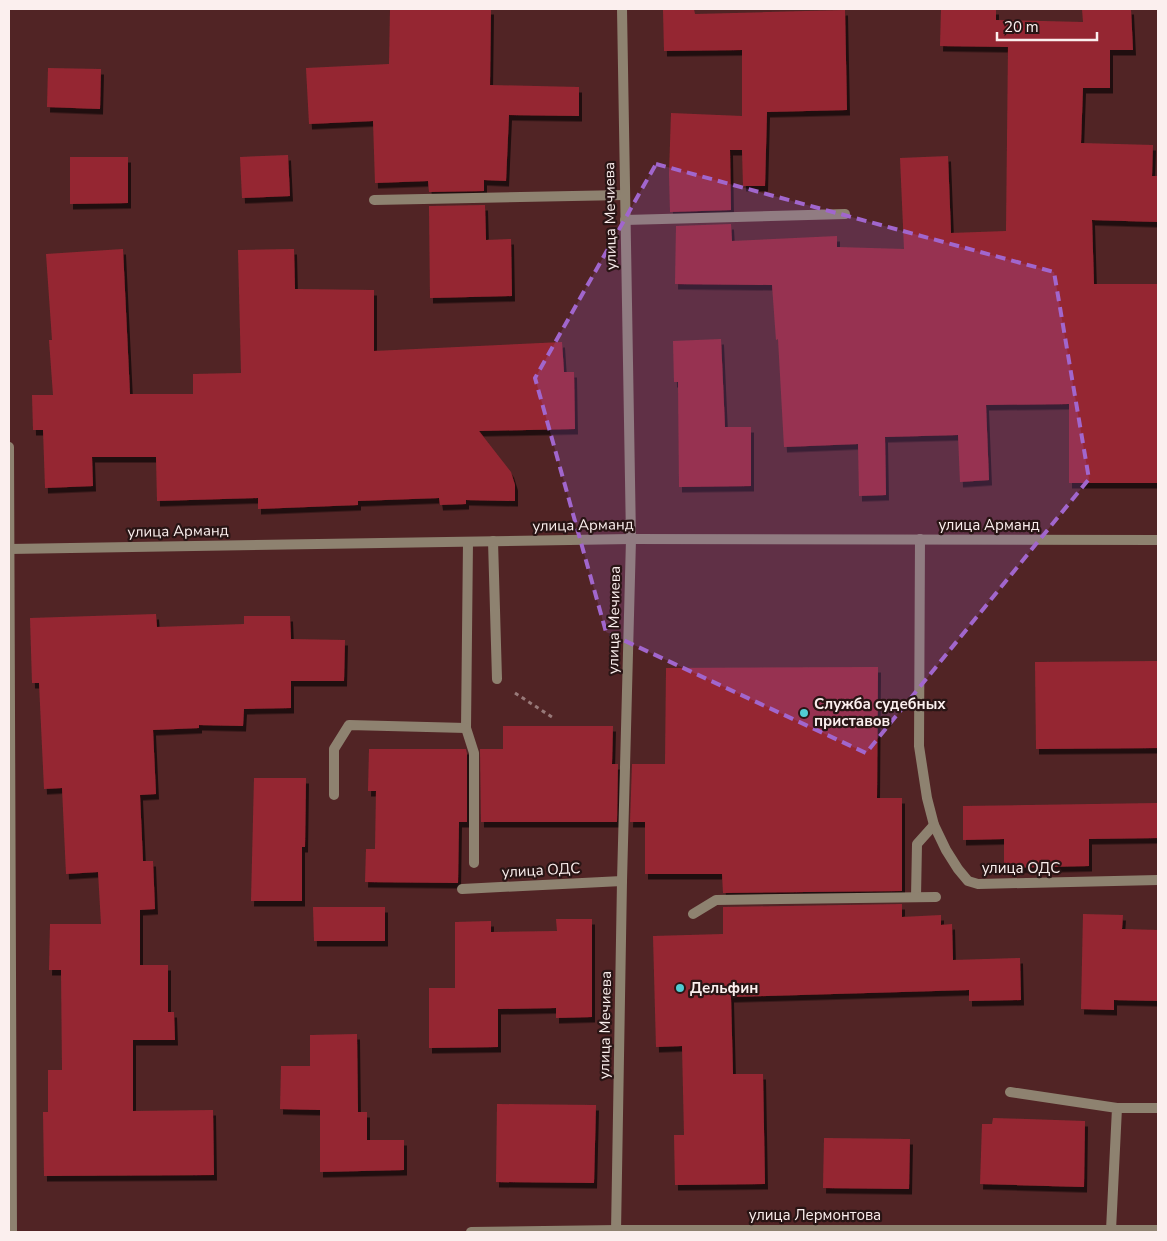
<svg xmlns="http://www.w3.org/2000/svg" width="1167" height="1241" viewBox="0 0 1167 1241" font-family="'Nunito Sans',sans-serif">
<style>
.building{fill:#952732;filter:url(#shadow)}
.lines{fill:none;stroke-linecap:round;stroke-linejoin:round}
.path{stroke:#987979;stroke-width:3;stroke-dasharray:4 4;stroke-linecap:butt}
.service{stroke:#8e8270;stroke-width:10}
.minor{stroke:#8e8270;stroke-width:10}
.marked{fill:#a166cd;fill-opacity:0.2;stroke:#a166cd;stroke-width:4;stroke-dasharray:10 6;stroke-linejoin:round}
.poi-dot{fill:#51ccd3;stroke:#291515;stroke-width:2}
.labels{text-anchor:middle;stroke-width:4.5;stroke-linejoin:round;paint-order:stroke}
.street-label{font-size:15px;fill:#fbefee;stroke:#291515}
.poi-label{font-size:15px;font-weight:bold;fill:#fbefee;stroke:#291515;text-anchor:start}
</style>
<defs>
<filter id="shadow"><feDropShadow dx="3" dy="5.5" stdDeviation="0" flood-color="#0009"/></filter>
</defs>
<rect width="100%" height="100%" fill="#512425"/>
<g class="building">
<path d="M 390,9 L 491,9 L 490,85 L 579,87 L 579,116 L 509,115 L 506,181 L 484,180 L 484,191 L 429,192 L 428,181 L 375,183 L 373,121 L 309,124 L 306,68 L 389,64 Z"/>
<path d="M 694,9 L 695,14 L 845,10 L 847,110 L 767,112 L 765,186 L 743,186 L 742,150 L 730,150 L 731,210 L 670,212 L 669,174 L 671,113 L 742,116 L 742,50 L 664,51 L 663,10 Z"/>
<path d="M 941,9 L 996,9 L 996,20 L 1083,22 L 1082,9 L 1131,9 L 1133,50 L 1110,50 L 1110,88 L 1083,88 L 1081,143 L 1153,145 L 1152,176 L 1158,176 L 1158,222 L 1092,220 L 1094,284 L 1158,284 L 1158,483 L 1069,483 L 1069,404 L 986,405 L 989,480 L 960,482 L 958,435 L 885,437 L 886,495 L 859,496 L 858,444 L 784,447 L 778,339 L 776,340 L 772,285 L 675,284 L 676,226 L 731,224 L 732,241 L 837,236 L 837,247 L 904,249 L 900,158 L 948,156 L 951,233 L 1006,231 L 1008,47 L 940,46 Z"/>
<path d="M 48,68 L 101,69 L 100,109 L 47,107 Z"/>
<path d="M 288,155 L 290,196 L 242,198 L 240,157 Z"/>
<path d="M 70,157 L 128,157 L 128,203 L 70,204 Z"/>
<path d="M 485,205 L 486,240 L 511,239 L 512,296 L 430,298 L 429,206 Z"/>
<path d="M 123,249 L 130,394 L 193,394 L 193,374 L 241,373 L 238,250 L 294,249 L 295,289 L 374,290 L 374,351 L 562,342 L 564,372 L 574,372 L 575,429 L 479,431 L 511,472 L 515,485 L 515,501 L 466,500 L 466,504 L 440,505 L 439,498 L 358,501 L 358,505 L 258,509 L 258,498 L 157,501 L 156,457 L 92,457 L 93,486 L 45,488 L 43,430 L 33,430 L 32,395 L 53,395 L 49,340 L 52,340 L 46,254 Z"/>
<path d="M 721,339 L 725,427 L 751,427 L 751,486 L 679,487 L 678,382 L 674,382 L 673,341 Z"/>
<path d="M 156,614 L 157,627 L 244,624 L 244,616 L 290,616 L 291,639 L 345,640 L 344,681 L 291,681 L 291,708 L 244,709 L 243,726 L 199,725 L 199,728 L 153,730 L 156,794 L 140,795 L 143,861 L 153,861 L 155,909 L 140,910 L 140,965 L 168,965 L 168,1012 L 174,1012 L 175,1040 L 133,1040 L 133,1111 L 213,1110 L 214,1175 L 44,1176 L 43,1112 L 48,1112 L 48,1070 L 62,1070 L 61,970 L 49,970 L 50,924 L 101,924 L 98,872 L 66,874 L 62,788 L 44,789 L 39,683 L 32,683 L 30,618 Z"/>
<path d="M 1158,661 L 1158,748 L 1036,749 L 1035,662 Z"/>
<path d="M 878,667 L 877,798 L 902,798 L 902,891 L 723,893 L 722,874 L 645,874 L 645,822 L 630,822 L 632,764 L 665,764 L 666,668 Z"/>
<path d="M 503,726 L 613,726 L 612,764 L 618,764 L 617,822 L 481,822 L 480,749 L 503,749 Z"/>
<path d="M 369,749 L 466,749 L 467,754 L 467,822 L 459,822 L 458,883 L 365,882 L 366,849 L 375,849 L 376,791 L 368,791 Z"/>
<path d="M 254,778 L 306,778 L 305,847 L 302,847 L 302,901 L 251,901 Z"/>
<path d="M 1158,803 L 1158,838 L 1089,839 L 1089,866 L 1004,868 L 1004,839 L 963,840 L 963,806 Z"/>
<path d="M 902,904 L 902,917 L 941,915 L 941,925 L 952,924 L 953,960 L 1020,958 L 1021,1000 L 969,1001 L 969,990 L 731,997 L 733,1074 L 763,1074 L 765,1184 L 675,1185 L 674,1135 L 684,1135 L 682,1046 L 656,1047 L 653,936 L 723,934 L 723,907 Z"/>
<path d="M 313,907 L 385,907 L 385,941 L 314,941 Z"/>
<path d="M 1083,914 L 1123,915 L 1122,929 L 1158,930 L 1158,1001 L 1114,1000 L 1114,1010 L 1081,1009 Z"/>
<path d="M 556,919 L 592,919 L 592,1017 L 556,1018 L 556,1008 L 498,1009 L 498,1047 L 429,1048 L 429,988 L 455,988 L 455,922 L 491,921 L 491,932 L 557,931 Z"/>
<path d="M 357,1034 L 358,1112 L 367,1112 L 367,1140 L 404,1140 L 404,1170 L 320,1172 L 320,1110 L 280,1109 L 281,1066 L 310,1066 L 310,1035 Z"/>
<path d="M 497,1104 L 596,1105 L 594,1183 L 496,1182 Z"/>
<path d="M 993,1118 L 1085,1121 L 1084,1187 L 980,1184 L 982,1124 L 992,1124 Z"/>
<path d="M 824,1138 L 910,1139 L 909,1189 L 823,1188 Z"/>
</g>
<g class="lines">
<path class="path" d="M 515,693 L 555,719"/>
<g class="service">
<path d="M 374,200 L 624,195"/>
<path d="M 625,220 L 845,214"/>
<path d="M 493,541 L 497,679"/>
<path d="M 468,542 L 466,728 L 474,753 L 474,863"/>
<path d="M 334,795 L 334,749 L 349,725 L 466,728"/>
<path d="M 916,897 L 917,844 L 934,825"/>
<path d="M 693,914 L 716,900 L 936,897"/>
<path d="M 1010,1092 L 1117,1108 L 1111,1230"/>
<path d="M 1117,1108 L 1158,1108"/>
</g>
<g class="minor">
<path d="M 9,447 L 12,1232"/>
<path d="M 920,539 L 919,746 L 927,798 L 934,825 L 946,850 L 958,869 L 968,881 L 978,884 L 1158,880"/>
<path d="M 9,549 L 631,539 L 1158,540"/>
<path d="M 462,889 L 622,881"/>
<path d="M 471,1232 L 616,1230 L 1158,1230"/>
<path d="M 616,1232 L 622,881 L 631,539 L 622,9"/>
</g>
</g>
<path class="marked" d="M 656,164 L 1054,272 L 1089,479 L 866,753 L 606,632 L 535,378 Z"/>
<g class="poi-dot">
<circle cx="804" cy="713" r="5"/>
<circle cx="680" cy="988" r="5"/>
</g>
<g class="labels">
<g class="street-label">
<text transform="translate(610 216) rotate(-91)" y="5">улица Мечиева</text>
<text transform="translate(583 525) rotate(-1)" y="5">улица Арманд</text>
<text x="989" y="530">улица Арманд</text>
<text transform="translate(178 531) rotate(-1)" y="5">улица Арманд</text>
<text transform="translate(614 620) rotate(-89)" y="5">улица Мечиева</text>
<text x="1021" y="873">улица ОДС</text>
<text transform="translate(541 870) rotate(-3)" y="5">улица ОДС</text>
<text transform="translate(605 1025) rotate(-89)" y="5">улица Мечиева</text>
<text x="815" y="1220">улица Лермонтова</text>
</g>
<g class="poi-label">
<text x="814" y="709">Служба судебных<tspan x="814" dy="17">приставов</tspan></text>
<text x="690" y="993">Дельфин</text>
</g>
</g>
<rect width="1167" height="1241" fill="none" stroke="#fbefee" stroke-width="20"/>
<path d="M997 32v8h100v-8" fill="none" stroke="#fbefee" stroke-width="2.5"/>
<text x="1004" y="32" font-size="15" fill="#fbefee" stroke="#291515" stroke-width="4" paint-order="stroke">20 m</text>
</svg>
